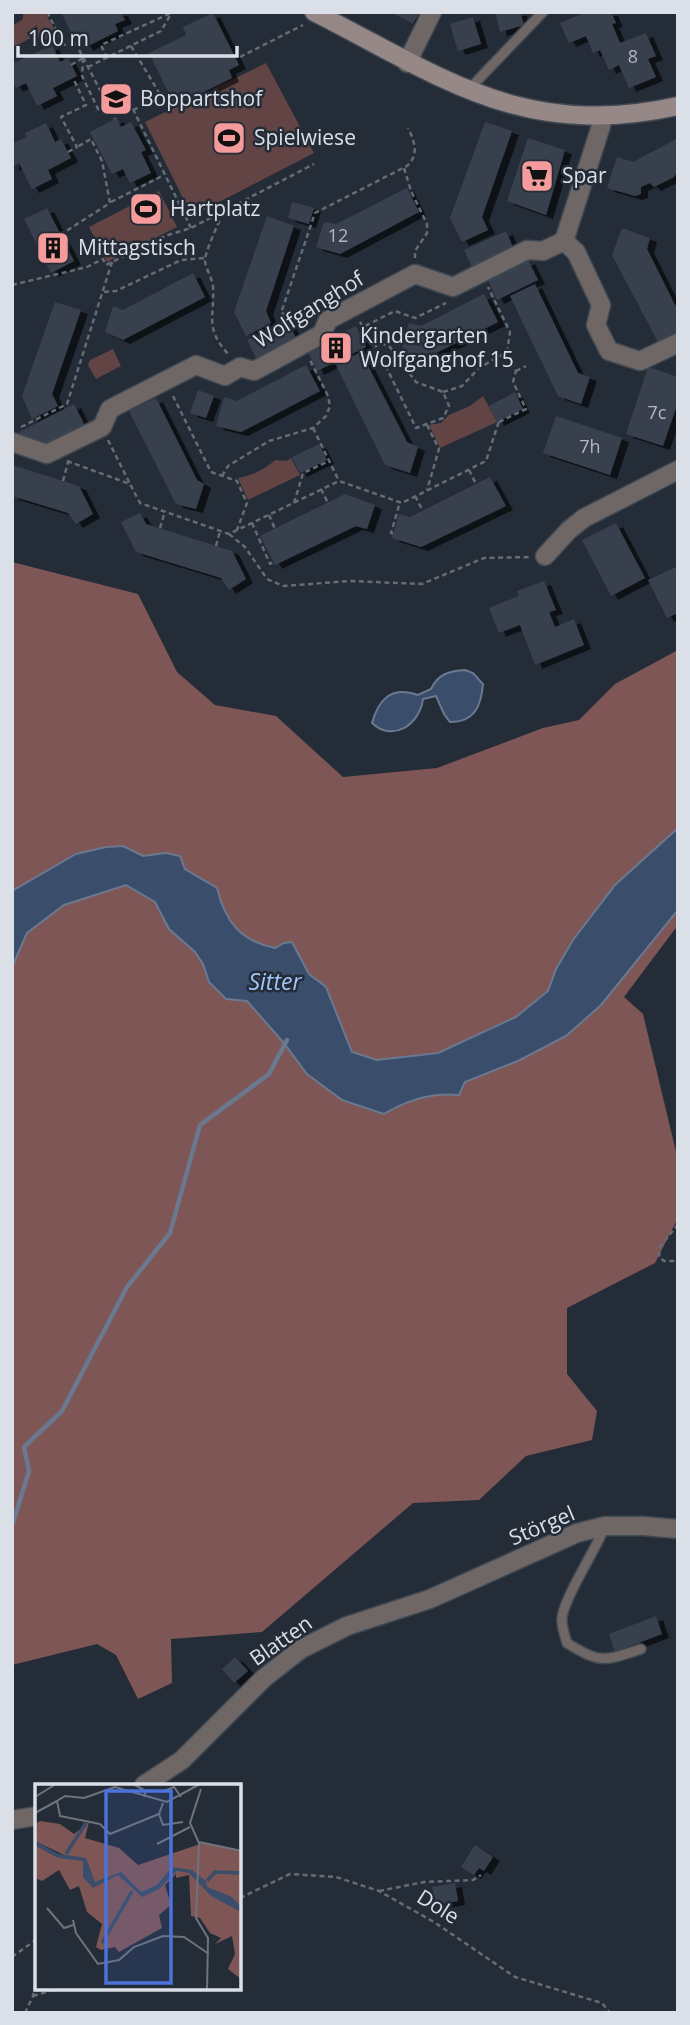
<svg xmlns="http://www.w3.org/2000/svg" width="690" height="2025" viewBox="0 0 690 2025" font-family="'Open Sans',sans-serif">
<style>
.green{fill:#634444}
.forest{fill:#7f5656}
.water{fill:#3a4d6a;stroke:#6a7990;stroke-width:2}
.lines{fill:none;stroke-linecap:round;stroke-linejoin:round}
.stream{stroke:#6a7990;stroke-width:4.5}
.building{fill:#38404d;filter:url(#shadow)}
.lane-casing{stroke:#414953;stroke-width:12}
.street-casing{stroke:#414953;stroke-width:21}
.secondary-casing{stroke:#414953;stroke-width:21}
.path{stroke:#656c76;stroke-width:2.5;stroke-dasharray:5 3.5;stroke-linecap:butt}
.lane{stroke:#6f6766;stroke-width:9}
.street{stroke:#6f6766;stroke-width:18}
.secondary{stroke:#958887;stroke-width:18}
.labels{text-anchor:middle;stroke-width:5;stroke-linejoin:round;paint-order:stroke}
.number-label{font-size:18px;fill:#b2b8c1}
.poi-label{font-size:21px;fill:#dbe0e8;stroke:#242c37;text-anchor:start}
.street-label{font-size:21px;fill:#dbe0e8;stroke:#242c37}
.water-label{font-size:23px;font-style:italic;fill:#a1c5f9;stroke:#242c37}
.inset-river{fill:none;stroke:#3a4d6a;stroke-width:3.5}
.inset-road{fill:none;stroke:#6d747e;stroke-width:2}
.view{fill:#4c72dc;fill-opacity:0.15;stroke:#4c72dc;stroke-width:3.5}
.inset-edge{fill:none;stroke:#dbe0e8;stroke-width:3.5}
</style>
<defs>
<filter id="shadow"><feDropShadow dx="7" dy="4" stdDeviation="0" flood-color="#0009"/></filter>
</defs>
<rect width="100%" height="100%" fill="#242c37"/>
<g class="green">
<path d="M 23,12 L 45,12 L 57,35 L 43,40 L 35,36 L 15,46 L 12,40 L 12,26 L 23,19 Z"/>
<path d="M 266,63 L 314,153 L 192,216 L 145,122 Z"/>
<path d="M 159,191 L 177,227 L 107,262 L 89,227 Z"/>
<path d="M 113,349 L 121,366 L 96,379 L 88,365 L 90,360 Z"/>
<path d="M 483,396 L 497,422 L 440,448 L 429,425 L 441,423 L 449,415 L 470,406 Z"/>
<path d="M 291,458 L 300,475 L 248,500 L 238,478 C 252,476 265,469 275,460 L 287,461 Z"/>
</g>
<path class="forest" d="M 12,562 L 138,594 L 177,672 L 215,705 L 276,716 L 343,777 L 437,768 L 543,728 L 579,720 L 615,684 L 678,650 L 678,925 L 624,997 L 643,1014 L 678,1160 L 678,1218 L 655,1263 L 567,1308 L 567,1374 L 597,1411 L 592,1440 L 526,1456 L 479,1500 L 413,1503 L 262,1632 L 171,1639 L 172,1683 L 138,1699 L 116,1655 L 97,1644 L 12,1665 Z"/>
<g class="water">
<path d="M 465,670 L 473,673 L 483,684 C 481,706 475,722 450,722 L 444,714 L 436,696 L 423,699 C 420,724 393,743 372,723 C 379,698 392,686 418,695 L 431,689 C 438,674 449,671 465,670 Z"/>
<path d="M 678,828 L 678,910 L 601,1005 L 566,1036 L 520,1060 L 465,1082 L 459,1095 C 432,1092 407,1100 384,1114 L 342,1100 L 307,1074 L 283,1042 L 247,1001 L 226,999 L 209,982 L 203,964 L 195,952 L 169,929 L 155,902 L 126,885 L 64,905 L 27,933 L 12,967 L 12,891 L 76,854 L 106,847 L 123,846 L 143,856 L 166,853 L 180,856 L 185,869 L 217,888 C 225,921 240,941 275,948 L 284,943 L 292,942 L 309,974 L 326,987 L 352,1052 L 377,1060 L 438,1053 L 516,1017 L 548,991 L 556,969 L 573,940 L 615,885 Z"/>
</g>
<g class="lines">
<path class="stream" d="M 12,1526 L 29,1471 L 24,1447 L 62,1411 L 127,1287 L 170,1233 L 200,1125 L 269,1074 L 287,1040"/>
</g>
<g class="building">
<path d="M 61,12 L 121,12 L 125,20 L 115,24 L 118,31 L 86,47 L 79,33 L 73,37 Z"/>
<path d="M 391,12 L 420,12 L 413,24 Z"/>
<path d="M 495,12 L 520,12 L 524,25 L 500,32 Z"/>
<path d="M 580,12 L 611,12 L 616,23 L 612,24 L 620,43 L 646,33 L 656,56 L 648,59 L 656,77 L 629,88 L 619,65 L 609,70 L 600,50 L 593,53 L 586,36 L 569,43 L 560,23 L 581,14 Z"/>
<path d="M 213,13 L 239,65 L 229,70 L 232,78 L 175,106 L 149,53 L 186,35 L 183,27 Z"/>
<path d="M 473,17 L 481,44 L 458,51 L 450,24 Z"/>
<path d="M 52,45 L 60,62 L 68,58 L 77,76 L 53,88 L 57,96 L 37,106 L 26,83 L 16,88 L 12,81 L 12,64 Z"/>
<path d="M 117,118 L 121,127 L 131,122 L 146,150 L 141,152 L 151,173 L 130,183 L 123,169 L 112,174 L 90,132 Z"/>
<path d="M 485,122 L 512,131 L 482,217 L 488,230 L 462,242 L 450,218 Z"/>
<path d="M 46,123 L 55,142 L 61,139 L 71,158 L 48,170 L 52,179 L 32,189 L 19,163 L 12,167 L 12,144 L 27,137 L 25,133 Z"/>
<path d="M 528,138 L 565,150 L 546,215 L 507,201 Z"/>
<path d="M 678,138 L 678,169 L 674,177 L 654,187 L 650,183 L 641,187 L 641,194 L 635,196 L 607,188 L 617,157 L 633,162 Z"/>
<path d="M 407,188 L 419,212 L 340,254 L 316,247 L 324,222 L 336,224 Z"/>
<path d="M 292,202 L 314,208 L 309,224 L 288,218 Z"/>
<path d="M 47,208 L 74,261 L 51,273 L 24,219 Z"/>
<path d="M 267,216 L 294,226 L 266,311 L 271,323 L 246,336 L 234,312 Z"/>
<path d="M 622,228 L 650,238 L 647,249 L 678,311 L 678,333 L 658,342 L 612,255 Z"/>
<path d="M 506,231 L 515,252 L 474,271 L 464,250 Z"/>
<path d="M 528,260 L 538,280 L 497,300 L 488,280 Z"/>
<path d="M 193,273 L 205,297 L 123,340 L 105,332 L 113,306 L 123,310 Z"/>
<path d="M 535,284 L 578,373 L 590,377 L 581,404 L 558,396 L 510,296 Z"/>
<path d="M 484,294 L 498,322 L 424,359 L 401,353 L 409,323 L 421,326 Z"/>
<path d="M 55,302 L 81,310 L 52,394 L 58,406 L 32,419 L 22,396 Z"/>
<path d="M 287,320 L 297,340 L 257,360 L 247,340 Z"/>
<path d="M 356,326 L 366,347 L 317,371 L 307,350 Z"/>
<path d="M 361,352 L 407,442 L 418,447 L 410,473 L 385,465 L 336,365 Z"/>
<path d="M 306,365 L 320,391 L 241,432 L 216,426 L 224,397 L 237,401 Z"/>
<path d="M 648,367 L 678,377 L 678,402 L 663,446 L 626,434 Z"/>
<path d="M 198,390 L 214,396 L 206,418 L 190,413 Z"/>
<path d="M 515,392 L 523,409 L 497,422 L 489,406 Z"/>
<path d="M 156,398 L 197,480 L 204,484 L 196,509 L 176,504 L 129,411 Z"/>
<path d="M 74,404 L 87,430 L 47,450 L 24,442 L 19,432 Z"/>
<path d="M 556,416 L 622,438 L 610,475 L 543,453 Z"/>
<path d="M 319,444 L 327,460 L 300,473 L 292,457 Z"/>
<path d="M 12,465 L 79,486 L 93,514 L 76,524 L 68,513 L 12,496 Z"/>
<path d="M 490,477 L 506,506 L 421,547 L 392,538 L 399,514 L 410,517 Z"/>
<path d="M 345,494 L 375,505 L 367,529 L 356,526 L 275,565 L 260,536 Z"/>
<path d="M 140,513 L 146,524 L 232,551 L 246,579 L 229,590 L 221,578 L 136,552 L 121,522 Z"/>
<path d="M 616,523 L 645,578 L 611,596 L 582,540 Z"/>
<path d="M 678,566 L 678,613 L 667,618 L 648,580 Z"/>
<path d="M 544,581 L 556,610 L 549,612 L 555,627 L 574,619 L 584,645 L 535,665 L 520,625 L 499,633 L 489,608 L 519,596 L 517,591 Z"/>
<path d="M 656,1616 L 662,1634 L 615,1652 L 609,1634 Z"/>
<path d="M 235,1657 L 248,1671 L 234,1683 L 222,1669 Z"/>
<path d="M 475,1845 L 493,1857 L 484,1871 L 479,1868 L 474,1875 L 461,1867 Z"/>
<path d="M 455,1883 L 458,1901 L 436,1905 L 432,1887 Z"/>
</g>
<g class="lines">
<defs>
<g id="lane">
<path d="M 471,91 L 475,83 L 543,12"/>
<path d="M 605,1526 C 597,1548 560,1604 562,1621 C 562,1628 565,1636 567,1643 C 600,1664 605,1661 641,1649"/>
</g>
<g id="street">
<path d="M 407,63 L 432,12"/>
<path d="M 564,241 L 576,252 L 601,305 L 596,325 L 609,351 L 640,361 L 678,343"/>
<path d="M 12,442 L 47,454 L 102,427 L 110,409 L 196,365 L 225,376 L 240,367 L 254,371 L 322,334 L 328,320 L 415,274 L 453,287 L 527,250 L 543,251 L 564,241 L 601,126 L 602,117"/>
<path d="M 545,556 L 569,530 L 584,518 L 678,470"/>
<path d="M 144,1785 L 182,1760 L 264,1678 L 301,1649 L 347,1626 L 430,1599 L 577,1533 L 605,1526 L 643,1526 L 678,1529"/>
<path d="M 12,1820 L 37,1816"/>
</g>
<path id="secondary" d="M 314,12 C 444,78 523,140 678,106"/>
</defs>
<use href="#lane" class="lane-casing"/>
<use href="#street" class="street-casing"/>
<use href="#secondary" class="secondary-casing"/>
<g class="path">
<path d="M 47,12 L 64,45 L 74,40 L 115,119"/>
<path d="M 131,46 L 161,96"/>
<path d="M 240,57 L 303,25"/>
<path d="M 83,58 L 82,76 L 99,111 L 107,106"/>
<path d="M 107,58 L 101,45 L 171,13"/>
<path d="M 71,65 L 83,58"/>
<path d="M 88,67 L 161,31 L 172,12"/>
<path d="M 133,110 L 161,96 L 166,105 L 173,102"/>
<path d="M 112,114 L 131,105 L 191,228"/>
<path d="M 68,152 L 77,147 L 61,117 L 86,105 L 73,78"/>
<path d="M 404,168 L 411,191 L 427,224 L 427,233 L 415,251 L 415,258"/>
<path d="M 111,202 L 164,175"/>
<path d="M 223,213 C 219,222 205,252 205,260 C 205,268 212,277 213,286 C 215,317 204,327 228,354"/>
<path d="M 60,235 L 110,203 L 102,161 L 91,139 L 77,147"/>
<path d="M 12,285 L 87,267 L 103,259 L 106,265 L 165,236 L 191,228 L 314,164"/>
<path d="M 104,292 L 116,291 L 181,260 L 205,258"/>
<path d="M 360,322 L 363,327 L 395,311 L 415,318 L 446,303"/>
<path d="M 310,324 L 281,313 L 315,213 L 407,166 C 419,155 415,142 408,128"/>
<path d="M 363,327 L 369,338 L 390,347 L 416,382 L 443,392 L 449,406 L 443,418 L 416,428 L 373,340"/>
<path d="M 516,371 L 526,366"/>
<path d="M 443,392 L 462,386 L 479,368 L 507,352 L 510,332 L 488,287"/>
<path d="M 173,396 L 211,472 L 237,481 L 247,503 L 237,530"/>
<path d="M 499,422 L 526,409 L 513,382 L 516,371 L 507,352"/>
<path d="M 427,425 L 439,449 L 427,490"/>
<path d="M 21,427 L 67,404 L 112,262"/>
<path d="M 313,428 L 339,481"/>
<path d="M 108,440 L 130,484"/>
<path d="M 67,461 L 130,484 L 140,503 L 229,534 L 339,481 L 402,503 L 486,461 L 499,421"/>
<path d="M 469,470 L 476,484"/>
<path d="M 222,476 L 228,466 L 269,441 L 313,428 L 326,416 L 330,406 L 328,396 L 310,360"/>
<path d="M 63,481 L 68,462"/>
<path d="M 321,489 L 328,503"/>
<path d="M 415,496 L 423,511"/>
<path d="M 294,503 L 303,473 L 329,461"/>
<path d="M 269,515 L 275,529"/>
<path d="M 252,523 L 270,564 L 273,562"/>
<path d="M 160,528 L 165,511"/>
<path d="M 229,534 L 245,547 L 267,579 L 283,586 L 350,581 L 422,584 L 484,558 L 530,557"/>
<path d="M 393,534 L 391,533 L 400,502"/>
<path d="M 216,546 L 220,531"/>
<path d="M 678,1224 L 660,1247 L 659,1257 L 664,1261 L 678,1261"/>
<path d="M 379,1891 L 424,1882 L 473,1880 L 481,1875"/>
<path d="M 240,1898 L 290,1874 L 336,1877 L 379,1891 L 434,1922 L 515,1977 L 602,2003 L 610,2013"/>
<path d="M 12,1957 L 37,1939"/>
<path d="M 33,1996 L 60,1988"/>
<path d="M 25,2013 L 33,1996 L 37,1972"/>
</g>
<use href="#lane" class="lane"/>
<use href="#street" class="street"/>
<use href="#secondary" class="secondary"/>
</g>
<defs>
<symbol id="school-square" viewBox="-11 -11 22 22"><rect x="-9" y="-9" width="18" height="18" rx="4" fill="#f59b9c" stroke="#242c37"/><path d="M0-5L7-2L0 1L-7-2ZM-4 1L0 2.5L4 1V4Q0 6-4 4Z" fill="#111"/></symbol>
<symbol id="stadium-square" viewBox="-11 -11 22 22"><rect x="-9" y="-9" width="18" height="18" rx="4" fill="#f59b9c" stroke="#242c37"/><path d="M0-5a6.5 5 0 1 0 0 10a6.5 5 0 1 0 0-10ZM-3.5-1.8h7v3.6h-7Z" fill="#111"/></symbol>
<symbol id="supermarket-square" viewBox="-11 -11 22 22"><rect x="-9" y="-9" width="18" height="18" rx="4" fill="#f59b9c" stroke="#242c37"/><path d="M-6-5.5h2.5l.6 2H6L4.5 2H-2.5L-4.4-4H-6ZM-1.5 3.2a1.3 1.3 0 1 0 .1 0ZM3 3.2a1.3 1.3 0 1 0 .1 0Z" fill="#111"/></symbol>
<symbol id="building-square" viewBox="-11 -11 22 22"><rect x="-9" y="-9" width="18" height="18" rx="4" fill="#f59b9c" stroke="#242c37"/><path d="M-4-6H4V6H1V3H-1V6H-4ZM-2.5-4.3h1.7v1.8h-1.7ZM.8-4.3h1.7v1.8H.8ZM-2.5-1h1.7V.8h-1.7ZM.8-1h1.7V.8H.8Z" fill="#111"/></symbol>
</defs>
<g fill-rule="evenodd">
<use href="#school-square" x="97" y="80" width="38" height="38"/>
<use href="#stadium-square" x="210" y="119" width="38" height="38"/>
<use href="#supermarket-square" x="518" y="157" width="38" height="38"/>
<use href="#stadium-square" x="127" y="190" width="38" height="38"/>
<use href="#building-square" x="34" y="229" width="38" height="38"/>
<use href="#building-square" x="317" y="329" width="38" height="38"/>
</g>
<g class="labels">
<g class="number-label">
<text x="633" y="63">8</text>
<text x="338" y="242">12</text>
<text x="657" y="419">7c</text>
<text x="590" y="453">7h</text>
</g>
<g class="poi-label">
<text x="140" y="106">Boppartshof</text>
<text x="254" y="145">Spielwiese</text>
<text x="562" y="183">Spar</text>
<text x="170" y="216">Hartplatz</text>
<text x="78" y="255">Mittagstisch</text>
<text x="360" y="343">Kindergarten<tspan x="360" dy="24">Wolfganghof 15</tspan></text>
</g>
<g class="street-label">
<text transform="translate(309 310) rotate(-32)" y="7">Wolfganghof</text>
<text transform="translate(542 1526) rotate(-23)" y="7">Störgel</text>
<text transform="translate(281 1641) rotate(-35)" y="7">Blatten</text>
<text transform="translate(438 1907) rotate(32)" y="7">Dole</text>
</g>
<g class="water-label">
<text x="275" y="990">Sitter</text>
</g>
</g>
<g transform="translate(35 1784)">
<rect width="206" height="206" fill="#242c37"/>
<path d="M 5,37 L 25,40 L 39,50 L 54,38 L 50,54 L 84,64 L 103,81 L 168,59 L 206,66 L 206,203 L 206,195 L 193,185 L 200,170 L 197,152 L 180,160 L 186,154 L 175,149 L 165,134 L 156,132 L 154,91 L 141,94 L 141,90 L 130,101 L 136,121 L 124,131 L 127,144 L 84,168 L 80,163 L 66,166 L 61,163 L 67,140 L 52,128 L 44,102 L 35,106 L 24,86 L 7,97 L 0,94 L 0,61 L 22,73 L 29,71 L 0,57 L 0,40 Z" fill="#7f5656"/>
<path d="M 0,57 L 24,70 L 51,74 L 60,98 L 86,88 L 106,108 L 122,101 L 137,83 L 157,86 L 171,97 L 172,103 L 195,112 L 206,122 L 206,128 L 176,112 L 154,89 L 142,87 L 124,105 L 107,113 L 83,91 L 58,104 L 48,93 L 48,77 L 24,74 L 0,61 Z" fill="#3a4d6a"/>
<path class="inset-river" d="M 31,70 L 51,39M 172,97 L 180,88 L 207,89M 67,159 L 97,107"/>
<path class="inset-road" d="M 98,0 L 111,7 L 109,13M 166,5 L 155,39 L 164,59 L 161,134 L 173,154 L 172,206M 126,8 L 139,3 L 146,13M 0,13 L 21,0M 0,29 L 22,17M 124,30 L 128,41 L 148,38M 65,40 L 25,32 L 22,17 L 30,12 L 49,14 L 80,3 L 132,18 L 165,0M 65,40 L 75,50 L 124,30 L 128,19M 164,58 L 207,67M 122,60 L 155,43M 12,124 L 29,144 L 38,141M 38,136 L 41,149 L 63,180 L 84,176 L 99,163 L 128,152 L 149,153 L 174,170"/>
<path class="view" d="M 71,7 L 136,7 L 136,199 L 71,199 Z"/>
<rect width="206" height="206" class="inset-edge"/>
</g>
<rect width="690" height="2025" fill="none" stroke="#dbe0e8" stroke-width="28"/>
<path d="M18 46v10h219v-10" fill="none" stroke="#dbe0e8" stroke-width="3.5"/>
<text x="28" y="46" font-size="21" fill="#dbe0e8" stroke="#242c37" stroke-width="5" paint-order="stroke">100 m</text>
</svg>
